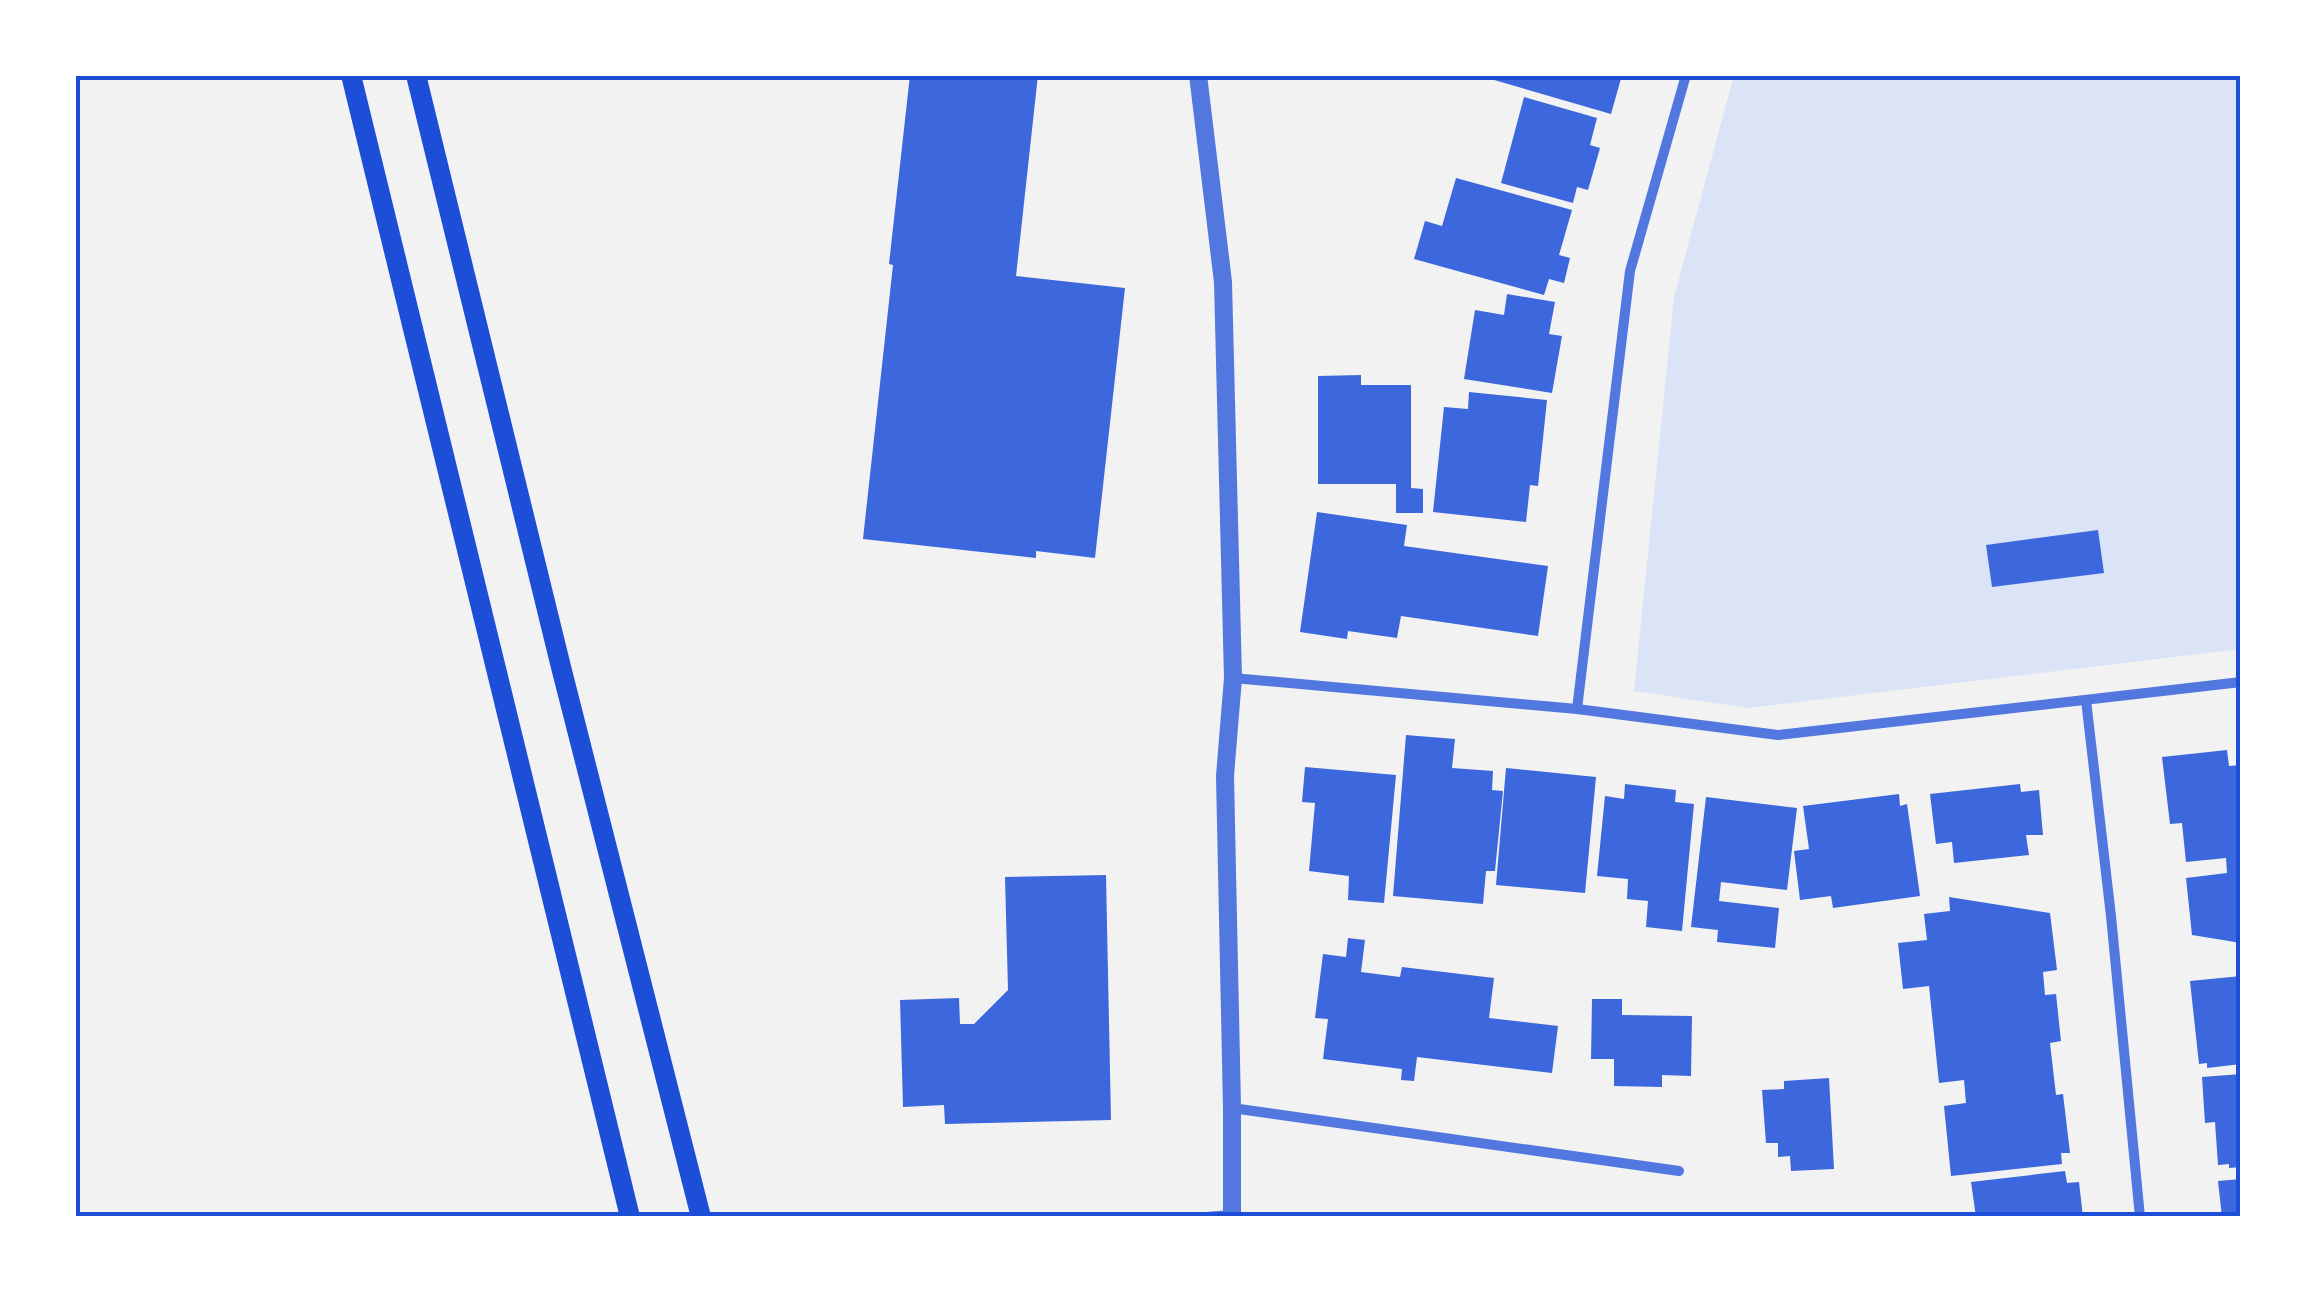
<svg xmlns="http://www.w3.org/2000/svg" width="2316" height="1292" viewBox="0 0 2316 1292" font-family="Helvetica,sans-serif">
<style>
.green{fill:#dbe4f7}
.building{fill:#3d67dc}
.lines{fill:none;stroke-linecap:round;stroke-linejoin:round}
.service{stroke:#5277de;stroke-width:8}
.minor{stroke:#5277de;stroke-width:10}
.tertiary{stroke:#5277de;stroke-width:18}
.secondary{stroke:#1d4ed8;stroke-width:20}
.neatline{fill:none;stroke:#1d4ed8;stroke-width:4}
</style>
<rect width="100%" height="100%" fill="#f2f2f2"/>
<path class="green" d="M 1734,75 L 2241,75 L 2241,649 L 1748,708 L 1634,691 L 1674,297 Z"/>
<g class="building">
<path d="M 910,75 L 1038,75 L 1016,276 L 1125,288 L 1095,558 L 1036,551 L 1036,558 L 863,539 L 893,265 L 889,264 Z"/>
<path d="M 1477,75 L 1622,75 L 1611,114 Z"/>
<path d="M 1524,97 L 1597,118 L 1590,145 L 1600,148 L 1588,190 L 1577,187 L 1573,203 L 1501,183 Z"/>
<path d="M 1456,178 L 1572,210 L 1559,255 L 1570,258 L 1564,283 L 1549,279 L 1544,295 L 1414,259 L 1425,221 L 1442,226 Z"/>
<path d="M 1507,294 L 1555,302 L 1549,334 L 1562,336 L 1552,393 L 1464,379 L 1475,310 L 1504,315 Z"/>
<path d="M 1361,375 L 1361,385 L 1411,385 L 1411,488 L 1423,489 L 1423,513 L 1396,513 L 1396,484 L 1318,484 L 1318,376 Z"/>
<path d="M 1469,392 L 1547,400 L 1538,486 L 1530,485 L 1526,522 L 1433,512 L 1444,407 L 1468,409 Z"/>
<path d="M 1317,512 L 1407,525 L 1404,546 L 1548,566 L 1538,636 L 1401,616 L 1397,638 L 1348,631 L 1347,639 L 1300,632 Z"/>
<path d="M 2098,530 L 2104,573 L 1992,587 L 1986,545 Z"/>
<path d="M 1406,735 L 1455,739 L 1452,768 L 1493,771 L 1492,790 L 1503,791 L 1495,871 L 1486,871 L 1483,904 L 1393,896 Z"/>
<path d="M 2227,750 L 2229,766 L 2241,765 L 2241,943 L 2192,935 L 2186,878 L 2227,873 L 2226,858 L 2186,862 L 2182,823 L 2170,824 L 2162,757 Z"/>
<path d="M 1305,767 L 1396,775 L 1384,903 L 1348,900 L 1349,876 L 1309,871 L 1315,803 L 1302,802 Z"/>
<path d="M 1506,768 L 1596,777 L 1585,893 L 1496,885 Z"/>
<path d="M 1625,784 L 1676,790 L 1675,802 L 1694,804 L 1682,931 L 1646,927 L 1648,901 L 1627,899 L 1628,879 L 1597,876 L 1605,796 L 1624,799 Z"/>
<path d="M 2020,784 L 2021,792 L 2039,790 L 2043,835 L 2026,835 L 2029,855 L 1954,863 L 1952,842 L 1936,844 L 1930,794 Z"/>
<path d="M 1899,794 L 1900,806 L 1907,804 L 1920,896 L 1833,908 L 1831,896 L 1800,900 L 1794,851 L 1809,849 L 1803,806 Z"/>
<path d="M 1706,797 L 1797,808 L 1787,890 L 1721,882 L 1719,901 L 1779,908 L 1775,948 L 1717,942 L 1718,930 L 1691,927 Z"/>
<path d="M 1106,875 L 1111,1120 L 945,1124 L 944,1105 L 903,1107 L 900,1000 L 959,998 L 960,1024 L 974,1024 L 1008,990 L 1005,877 Z"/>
<path d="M 1949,897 L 2050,913 L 2057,970 L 2043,972 L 2045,995 L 2056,994 L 2061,1041 L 2050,1043 L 2056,1095 L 2063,1094 L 2070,1153 L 2061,1153 L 2062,1164 L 1951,1176 L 1944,1106 L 1966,1103 L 1964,1080 L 1939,1083 L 1929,986 L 1903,989 L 1898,943 L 1927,940 L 1924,914 L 1950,911 Z"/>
<path d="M 1348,938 L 1365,940 L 1361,972 L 1400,977 L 1402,967 L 1494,978 L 1489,1018 L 1558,1026 L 1552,1073 L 1417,1057 L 1414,1081 L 1401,1080 L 1402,1069 L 1323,1059 L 1328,1019 L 1315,1018 L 1323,954 L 1346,957 Z"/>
<path d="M 2241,976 L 2241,1064 L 2207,1068 L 2207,1063 L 2199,1064 L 2190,981 Z"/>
<path d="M 1592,999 L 1622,999 L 1622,1015 L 1692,1016 L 1691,1076 L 1662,1075 L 1662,1087 L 1614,1086 L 1614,1059 L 1591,1059 Z"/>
<path d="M 2241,1074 L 2241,1167 L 2229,1168 L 2229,1164 L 2218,1165 L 2215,1122 L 2205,1123 L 2202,1077 Z"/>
<path d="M 1829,1078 L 1834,1169 L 1791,1171 L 1790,1156 L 1778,1157 L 1778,1143 L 1766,1143 L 1762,1090 L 1784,1089 L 1784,1081 Z"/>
<path d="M 2065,1171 L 2067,1183 L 2079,1182 L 2083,1217 L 1976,1217 L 1971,1182 Z"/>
<path d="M 2241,1179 L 2241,1217 L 2222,1217 L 2218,1181 Z"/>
</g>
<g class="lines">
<path class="service" d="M 1193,1217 L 1232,1214"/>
<g class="minor">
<path d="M 1233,678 L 1577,709 L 1778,735 L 2241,682"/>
<path d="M 2086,700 L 2111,916 L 2140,1217"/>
<path d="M 1577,709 L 1630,271 L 1686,75"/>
<path d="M 1232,1108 L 1679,1171"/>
</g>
<path class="tertiary" d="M 1198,75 L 1223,282 L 1233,678 L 1225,776 L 1232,1108 L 1232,1217"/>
<g class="secondary">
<path d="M 351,75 L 630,1217"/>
<path d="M 416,75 L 561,667 L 701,1217"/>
</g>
</g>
<rect width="2316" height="1292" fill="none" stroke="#ffffff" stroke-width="155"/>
<rect x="78" y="78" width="2160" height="1136" class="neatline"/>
</svg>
